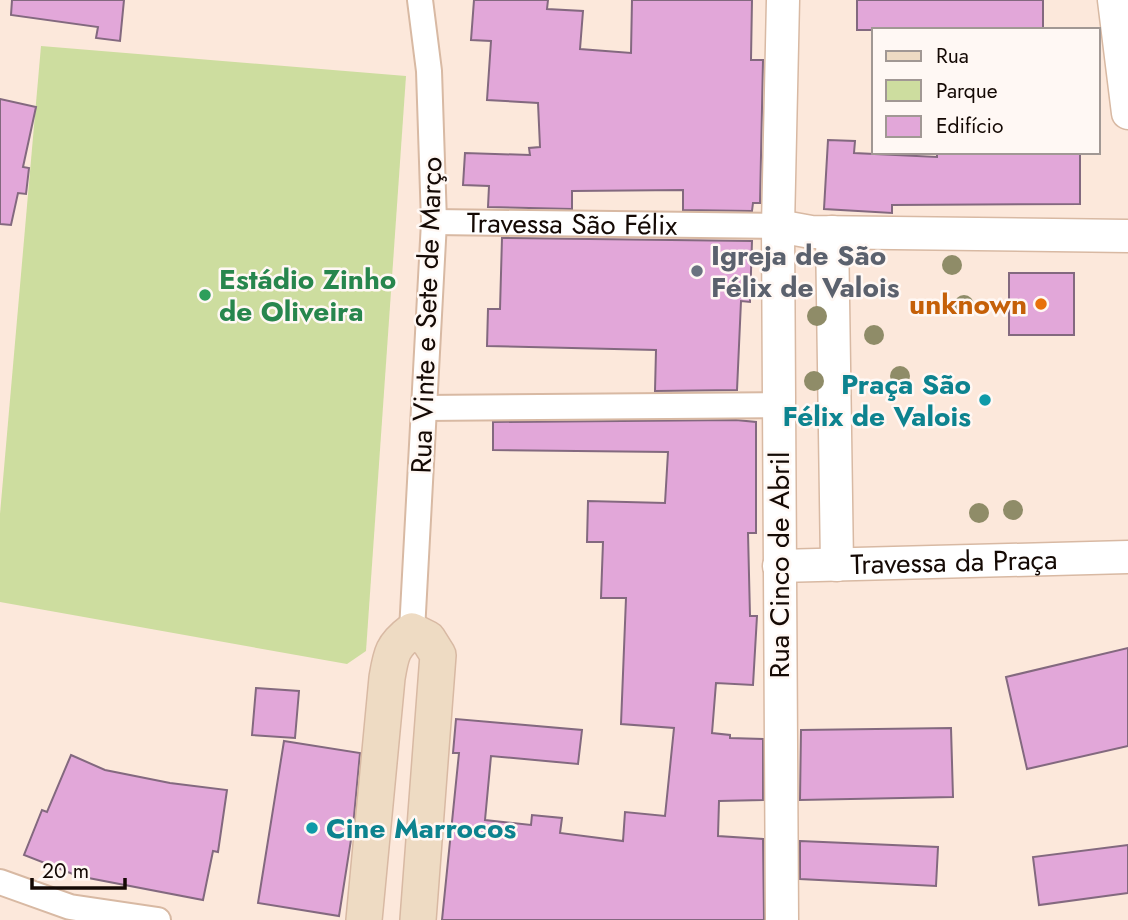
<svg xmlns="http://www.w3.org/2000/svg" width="1128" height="920" viewBox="0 0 1128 920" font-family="Jost,sans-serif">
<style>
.green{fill:#cddd9f}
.building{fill:#e2a7d9;stroke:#83697f;stroke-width:2}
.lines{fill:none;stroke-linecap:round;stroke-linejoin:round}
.minor-casing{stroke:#d8b9a3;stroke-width:28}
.tertiary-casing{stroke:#d8b9a3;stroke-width:35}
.secondary-casing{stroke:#d8b9a3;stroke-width:38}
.minor{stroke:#fff;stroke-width:24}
.tertiary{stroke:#fff;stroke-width:32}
.secondary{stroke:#eedbc3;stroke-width:35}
.tree{fill:#8f8c68}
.worship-dot{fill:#6b7280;stroke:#fff8f4;stroke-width:2.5}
.leisure-dot{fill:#2e9e5b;stroke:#fff8f4;stroke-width:2.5}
.food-dot{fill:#e8710a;stroke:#fff8f4;stroke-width:2.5}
.culture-dot{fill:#0f9aa8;stroke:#fff8f4;stroke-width:2.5}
.labels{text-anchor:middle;stroke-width:5;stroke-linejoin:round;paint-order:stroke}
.street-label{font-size:28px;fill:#140904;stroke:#fff8f4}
.worship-label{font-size:28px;font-weight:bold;fill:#5b616d;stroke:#fff8f4;text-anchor:start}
.leisure-label{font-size:28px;font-weight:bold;fill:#27864d;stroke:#fff8f4;text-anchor:start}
.food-label{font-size:28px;font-weight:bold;fill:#c56008;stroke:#fff8f4;text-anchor:end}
.culture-label{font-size:28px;font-weight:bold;fill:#0d838f;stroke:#fff8f4;text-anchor:end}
</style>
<rect width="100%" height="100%" fill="#fce8db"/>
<path class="green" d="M 41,46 L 406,76 L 366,651 L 347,664 L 0,602 L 0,514 Z"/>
<g class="building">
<path d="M 12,0 L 124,0 L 120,41 L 96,38 L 98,27 L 11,15 Z"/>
<path d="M 474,0 L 548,0 L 547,9 L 583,11 L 580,49 L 631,53 L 632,0 L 752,0 L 751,60 L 763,60 L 760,203 L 753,203 L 752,211 L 683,210 L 683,190 L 572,191 L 572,209 L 488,207 L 489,186 L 463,185 L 465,153 L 530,155 L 529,148 L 540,147 L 538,103 L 487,100 L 491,41 L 471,40 Z"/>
<rect x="857" y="0" width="186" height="30"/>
<path d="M 0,99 L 36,107 L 23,167 L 29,168 L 26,194 L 18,193 L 11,225 L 0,224 Z"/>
<path d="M 828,140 L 855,141 L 854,153 L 937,157 L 937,153 L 1080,152 L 1080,204 L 892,205 L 892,213 L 824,209 Z"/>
<path d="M 502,238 L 752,241 L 750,302 L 741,301 L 737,390 L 655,391 L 656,350 L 487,346 L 488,309 L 500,309 Z"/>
<rect x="1009" y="273" width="65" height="62"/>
<path d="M 736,420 L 756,422 L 756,533 L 748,533 L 750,616 L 757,616 L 753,685 L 716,683 L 712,733 L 730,735 L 730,738 L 763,739 L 763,800 L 719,801 L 718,836 L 763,839 L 764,920 L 442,920 L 459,753 L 453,753 L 456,719 L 582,730 L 578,764 L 491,756 L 485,820 L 531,825 L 532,815 L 562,818 L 560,833 L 623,841 L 625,812 L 665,816 L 674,728 L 621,724 L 626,598 L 601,598 L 603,542 L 587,542 L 588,501 L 665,503 L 668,452 L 493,450 L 493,422 Z"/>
<path d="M 1128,648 L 1128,746 L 1027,769 L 1006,677 Z"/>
<path d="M 256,688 L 299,691 L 295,738 L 252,735 Z"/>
<path d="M 951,728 L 953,797 L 800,800 L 801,730 Z"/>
<path d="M 284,741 L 360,753 L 353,827 L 339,916 L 258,903 Z"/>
<path d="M 71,755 L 105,770 L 170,783 L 227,790 L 218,852 L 213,851 L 203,900 L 78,876 L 24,855 L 42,810 L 47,812 Z"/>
<path d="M 800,841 L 938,847 L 936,886 L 800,879 Z"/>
<path d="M 1128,845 L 1128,893 L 1039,905 L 1033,857 Z"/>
</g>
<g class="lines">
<defs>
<g id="minor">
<path id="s1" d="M 434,222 L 778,226"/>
<path d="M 424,408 L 779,405"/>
<path d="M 412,631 L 434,222 L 429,71 L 420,0"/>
<path d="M 0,882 L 70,907 L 158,920"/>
</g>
<g id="tertiary">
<path d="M 1114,0 L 1128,113"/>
<path d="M 778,226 L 811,232 L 1128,236"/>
<path d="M 832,232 L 837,565"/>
<path id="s2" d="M 779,566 L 1128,557"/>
<path d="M 782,920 L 778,226 L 783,0"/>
</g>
<path id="secondary" d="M 364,920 L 387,678 C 391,654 392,646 412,631 L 428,639 L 438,655 L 418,920"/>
</defs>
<use href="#minor" class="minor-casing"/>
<use href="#tertiary" class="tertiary-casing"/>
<use href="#secondary" class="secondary-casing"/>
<use href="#minor" class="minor"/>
<use href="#tertiary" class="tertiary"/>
<use href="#secondary" class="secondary"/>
</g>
<g class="tree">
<circle cx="952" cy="265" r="10"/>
<circle cx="964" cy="305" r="10"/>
<circle cx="817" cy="316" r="10"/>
<circle cx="874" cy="335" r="10"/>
<circle cx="900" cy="376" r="10"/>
<circle cx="814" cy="381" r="10"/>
<circle cx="1013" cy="510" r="10"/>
<circle cx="979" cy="513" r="10"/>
</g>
<circle class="worship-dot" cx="697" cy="271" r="7"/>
<circle class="leisure-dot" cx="205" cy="295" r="7"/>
<circle class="food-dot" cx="1041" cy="304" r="7"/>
<g class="culture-dot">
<circle cx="985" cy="400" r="7"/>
<circle cx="312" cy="828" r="7"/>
</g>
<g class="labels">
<g class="street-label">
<text dy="10" stroke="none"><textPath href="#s1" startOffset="138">Travessa São Félix</textPath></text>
<text transform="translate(426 315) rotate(-88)" y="10">Rua Vinte e Sete de Março</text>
<text dy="10" stroke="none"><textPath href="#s2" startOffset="175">Travessa da Praça</textPath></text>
<text transform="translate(779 565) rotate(-90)" y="10">Rua Cinco de Abril</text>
</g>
<g class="worship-label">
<text x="711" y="265">Igreja de São<tspan x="711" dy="32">Félix de Valois</tspan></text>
</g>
<g class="leisure-label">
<text x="219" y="289">Estádio Zinho<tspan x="219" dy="32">de Oliveira</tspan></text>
</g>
<g class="food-label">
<text x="1027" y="314">unknown</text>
</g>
<g class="culture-label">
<text x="971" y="394">Praça São<tspan x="971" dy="32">Félix de Valois</tspan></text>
<text x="326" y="838" text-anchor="start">Cine Marrocos</text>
</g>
</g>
<rect x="872" y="28" width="228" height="126" fill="#fff8f4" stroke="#a19894" stroke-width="2"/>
<rect x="886" y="51" width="35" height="10" fill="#eedbc3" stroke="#a19894" stroke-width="2"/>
<text x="936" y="63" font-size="21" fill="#140904">Rua</text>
<rect x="886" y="80" width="35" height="21" fill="#cddd9f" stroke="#a19894" stroke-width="2"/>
<text x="936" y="98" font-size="21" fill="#140904">Parque</text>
<rect x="886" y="116" width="35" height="21" fill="#e2a7d9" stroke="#a19894" stroke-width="2"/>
<text x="936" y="133" font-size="21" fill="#140904">Edifício</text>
<path d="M32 878v10h93v-10" fill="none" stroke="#140904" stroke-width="3.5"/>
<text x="42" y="878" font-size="21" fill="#140904" stroke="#fff8f4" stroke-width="5" paint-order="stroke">20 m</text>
</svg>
